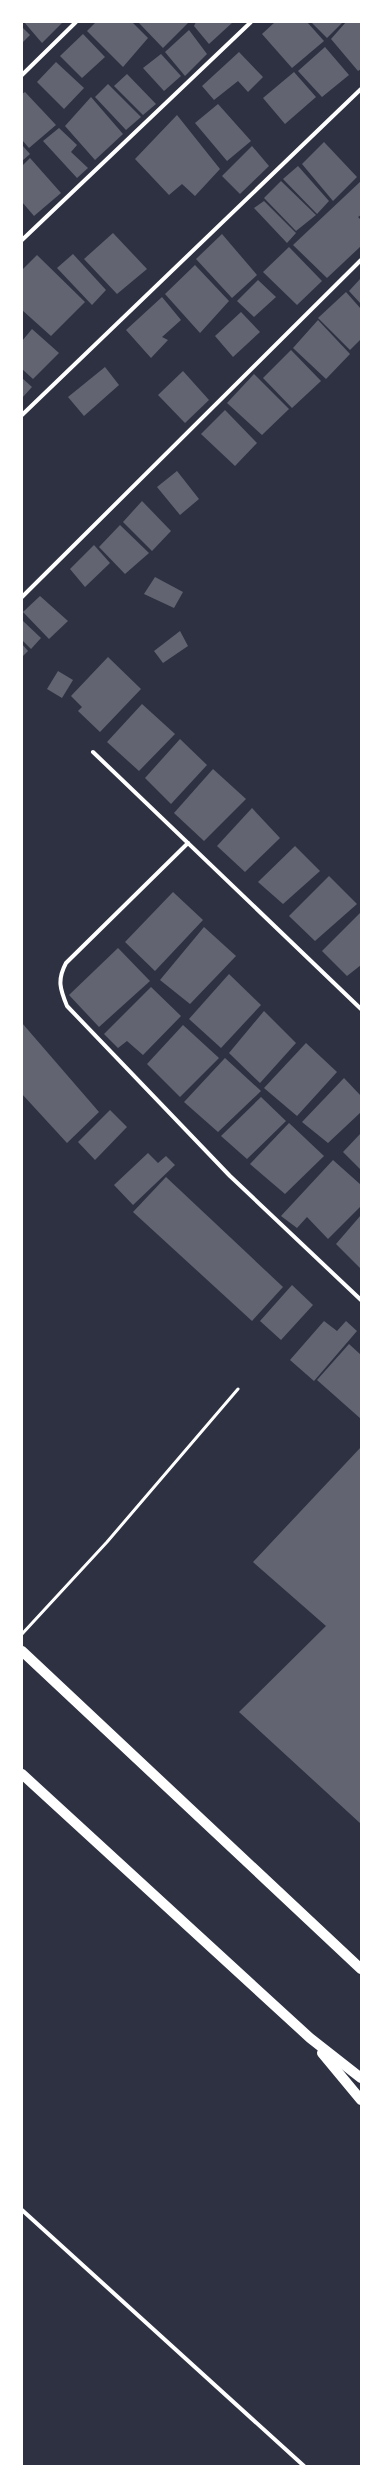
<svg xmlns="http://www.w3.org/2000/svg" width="383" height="2488" viewBox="0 0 383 2488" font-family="'Roboto Condensed',sans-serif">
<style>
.building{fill:#626471}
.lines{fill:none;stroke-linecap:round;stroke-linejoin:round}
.service{stroke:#fff;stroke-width:3}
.minor{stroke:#fff;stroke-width:4}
.primary{stroke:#fff;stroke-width:10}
</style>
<rect width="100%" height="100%" fill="#2d3142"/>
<g class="building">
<path d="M 24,22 L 63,22 L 42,43 Z"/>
<path d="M 96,22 L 132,22 L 148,38 L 123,67 L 87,31 Z"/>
<path d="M 138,22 L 189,22 L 163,48 Z"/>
<path d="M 196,22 L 233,22 L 209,44 L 194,26 Z"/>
<path d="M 275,22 L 307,22 L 324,41 L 292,68 L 262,34 Z"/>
<path d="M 343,22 L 327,38 L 312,23 L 313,22 Z"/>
<path d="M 346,22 L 359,22 L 361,24 L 361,69 L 358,71 L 331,39 Z"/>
<path d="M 22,27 L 30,35 L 22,43 Z"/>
<path d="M 189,30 L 207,54 L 185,76 L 165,52 Z"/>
<path d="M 83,34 L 105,57 L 82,78 L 60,56 Z"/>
<path d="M 325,47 L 349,75 L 322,97 L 298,71 Z"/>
<path d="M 239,52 L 263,77 L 248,92 L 238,81 L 214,100 L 202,86 Z"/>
<path d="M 161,54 L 181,76 L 164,91 L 143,68 Z"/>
<path d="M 56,62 L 84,88 L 64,109 L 37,82 Z"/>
<path d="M 294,72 L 316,97 L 285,124 L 263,98 Z"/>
<path d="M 127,74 L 156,104 L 143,115 L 114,86 Z"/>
<path d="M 108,84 L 141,117 L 126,130 L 95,97 Z"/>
<path d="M 25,92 L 56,125 L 29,148 L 22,140 L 22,94 Z"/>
<path d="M 91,97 L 123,134 L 95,160 L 65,126 Z"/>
<path d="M 218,104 L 251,141 L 227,161 L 195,123 Z"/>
<path d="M 177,115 L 220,169 L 195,196 L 182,184 L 169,195 L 135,159 Z"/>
<path d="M 59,128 L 77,145 L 71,152 L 88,168 L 77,178 L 43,141 Z"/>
<path d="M 324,142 L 357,177 L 333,201 L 302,164 Z"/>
<path d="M 22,145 L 30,154 L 22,161 Z"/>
<path d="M 252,146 L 269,166 L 240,194 L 222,176 Z"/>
<path d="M 30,158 L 61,193 L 34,216 L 22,202 L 22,166 Z"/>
<path d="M 298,166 L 329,201 L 317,214 L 283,179 Z"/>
<path d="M 281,181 L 316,215 L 296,231 L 264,198 Z"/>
<path d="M 361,181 L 361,215 L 358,217 L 361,220 L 361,246 L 327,278 L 293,245 Z"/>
<path d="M 264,201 L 296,233 L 287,243 L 254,208 Z"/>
<path d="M 113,233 L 147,269 L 117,294 L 84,259 Z"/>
<path d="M 222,234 L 257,275 L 232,298 L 196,259 Z"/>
<path d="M 289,247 L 322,281 L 297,305 L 263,272 Z"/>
<path d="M 73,254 L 106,290 L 92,305 L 57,268 Z"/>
<path d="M 37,255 L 85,302 L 51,336 L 22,310 L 22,270 Z"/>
<path d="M 195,265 L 229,301 L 200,333 L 165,294 Z"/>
<path d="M 361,278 L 361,304 L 349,291 Z"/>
<path d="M 258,280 L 276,297 L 254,317 L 237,301 Z"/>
<path d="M 346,292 L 361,309 L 361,339 L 350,350 L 318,318 Z"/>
<path d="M 162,297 L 181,320 L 162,337 L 168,340 L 151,358 L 126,330 Z"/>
<path d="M 241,312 L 260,332 L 233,357 L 215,336 Z"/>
<path d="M 318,320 L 350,354 L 326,379 L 293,348 Z"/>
<path d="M 32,329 L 59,353 L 33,379 L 22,369 L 22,341 Z"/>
<path d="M 291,350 L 321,381 L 292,408 L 263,378 Z"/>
<path d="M 105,367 L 119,385 L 84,416 L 68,397 Z"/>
<path d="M 183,371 L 209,400 L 185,423 L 158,395 Z"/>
<path d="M 254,374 L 289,409 L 262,435 L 227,403 Z"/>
<path d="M 22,378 L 32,387 L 22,398 Z"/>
<path d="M 225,410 L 257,443 L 235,466 L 201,434 Z"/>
<path d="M 177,471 L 199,499 L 180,515 L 157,487 Z"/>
<path d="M 142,501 L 171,531 L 152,551 L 123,522 Z"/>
<path d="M 120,525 L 149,553 L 125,574 L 99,547 Z"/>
<path d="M 94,545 L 110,563 L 85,587 L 70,569 Z"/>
<path d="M 155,577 L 183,592 L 174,608 L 144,594 Z"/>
<path d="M 40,596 L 68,621 L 49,639 L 23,612 Z"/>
<path d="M 22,620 L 41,638 L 31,649 L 22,640 Z"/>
<path d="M 180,631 L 188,646 L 163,663 L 154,651 Z"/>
<path d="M 22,644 L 28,651 L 22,657 Z"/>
<path d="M 108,657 L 141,689 L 100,732 L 78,711 L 82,707 L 71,696 Z"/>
<path d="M 58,671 L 73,680 L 62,698 L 47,689 Z"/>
<path d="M 142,704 L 175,734 L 139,771 L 107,742 Z"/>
<path d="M 180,739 L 207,765 L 171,804 L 145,778 Z"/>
<path d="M 213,769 L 246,799 L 204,841 L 174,813 Z"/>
<path d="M 252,808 L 280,838 L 245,872 L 217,846 Z"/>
<path d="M 295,846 L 320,871 L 283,904 L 258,882 Z"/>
<path d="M 329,876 L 357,904 L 315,941 L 289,916 Z"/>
<path d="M 173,892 L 203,920 L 155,971 L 125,942 Z"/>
<path d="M 361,912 L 361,965 L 347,976 L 322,951 Z"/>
<path d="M 204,927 L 236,956 L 190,1004 L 160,980 Z"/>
<path d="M 118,948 L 150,981 L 99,1027 L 69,995 Z"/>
<path d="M 229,974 L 261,1005 L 221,1048 L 189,1019 Z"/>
<path d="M 151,987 L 181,1016 L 143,1055 L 127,1041 L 118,1048 L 104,1034 Z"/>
<path d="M 264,1011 L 296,1043 L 260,1083 L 229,1053 Z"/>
<path d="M 22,1023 L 99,1112 L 67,1143 L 22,1094 Z"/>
<path d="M 183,1025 L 219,1058 L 180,1097 L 147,1064 Z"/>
<path d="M 306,1043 L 337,1072 L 297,1116 L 264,1088 Z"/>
<path d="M 225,1058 L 261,1091 L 218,1132 L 184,1102 Z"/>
<path d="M 344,1078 L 361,1096 L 361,1112 L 328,1143 L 302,1122 Z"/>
<path d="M 261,1097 L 286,1121 L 247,1159 L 221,1136 Z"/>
<path d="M 110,1110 L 127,1127 L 95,1160 L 78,1142 Z"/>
<path d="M 289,1123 L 324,1156 L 285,1194 L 250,1164 Z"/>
<path d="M 361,1133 L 361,1170 L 343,1152 Z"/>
<path d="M 148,1153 L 158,1163 L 166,1156 L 175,1165 L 133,1205 L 114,1185 Z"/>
<path d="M 333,1160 L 361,1185 L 361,1206 L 328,1239 L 307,1217 L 297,1228 L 281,1216 Z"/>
<path d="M 166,1177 L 283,1287 L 252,1321 L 133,1212 Z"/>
<path d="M 361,1215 L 361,1269 L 336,1244 Z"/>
<path d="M 292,1285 L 313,1305 L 281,1340 L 260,1321 Z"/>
<path d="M 324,1321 L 337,1331 L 346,1321 L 357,1331 L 314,1381 L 290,1360 Z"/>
<path d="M 349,1344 L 361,1355 L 361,1419 L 317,1380 Z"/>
<path d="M 361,1447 L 361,1824 L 239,1712 L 326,1626 L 253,1562 Z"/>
</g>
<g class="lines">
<path class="service" d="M 22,1634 L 107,1542 L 238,1389"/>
<g class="minor">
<path d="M 22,75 L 76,22"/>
<path d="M 22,240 L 251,22"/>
<path d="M 22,415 L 361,89"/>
<path d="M 22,597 L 361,260"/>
<path d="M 93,752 L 361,1009"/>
<path d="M 188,843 L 66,963 C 57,980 60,989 67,1006 L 230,1176 L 361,1300"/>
<path d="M 22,2210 L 304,2466"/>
</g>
<g class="primary">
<path d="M 22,1651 L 361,1969"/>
<path d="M 22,1774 L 310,2038 L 361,2078"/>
<path d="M 322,2053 L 361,2100"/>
</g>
</g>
<rect width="383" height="2488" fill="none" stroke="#ffffff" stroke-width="46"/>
</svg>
